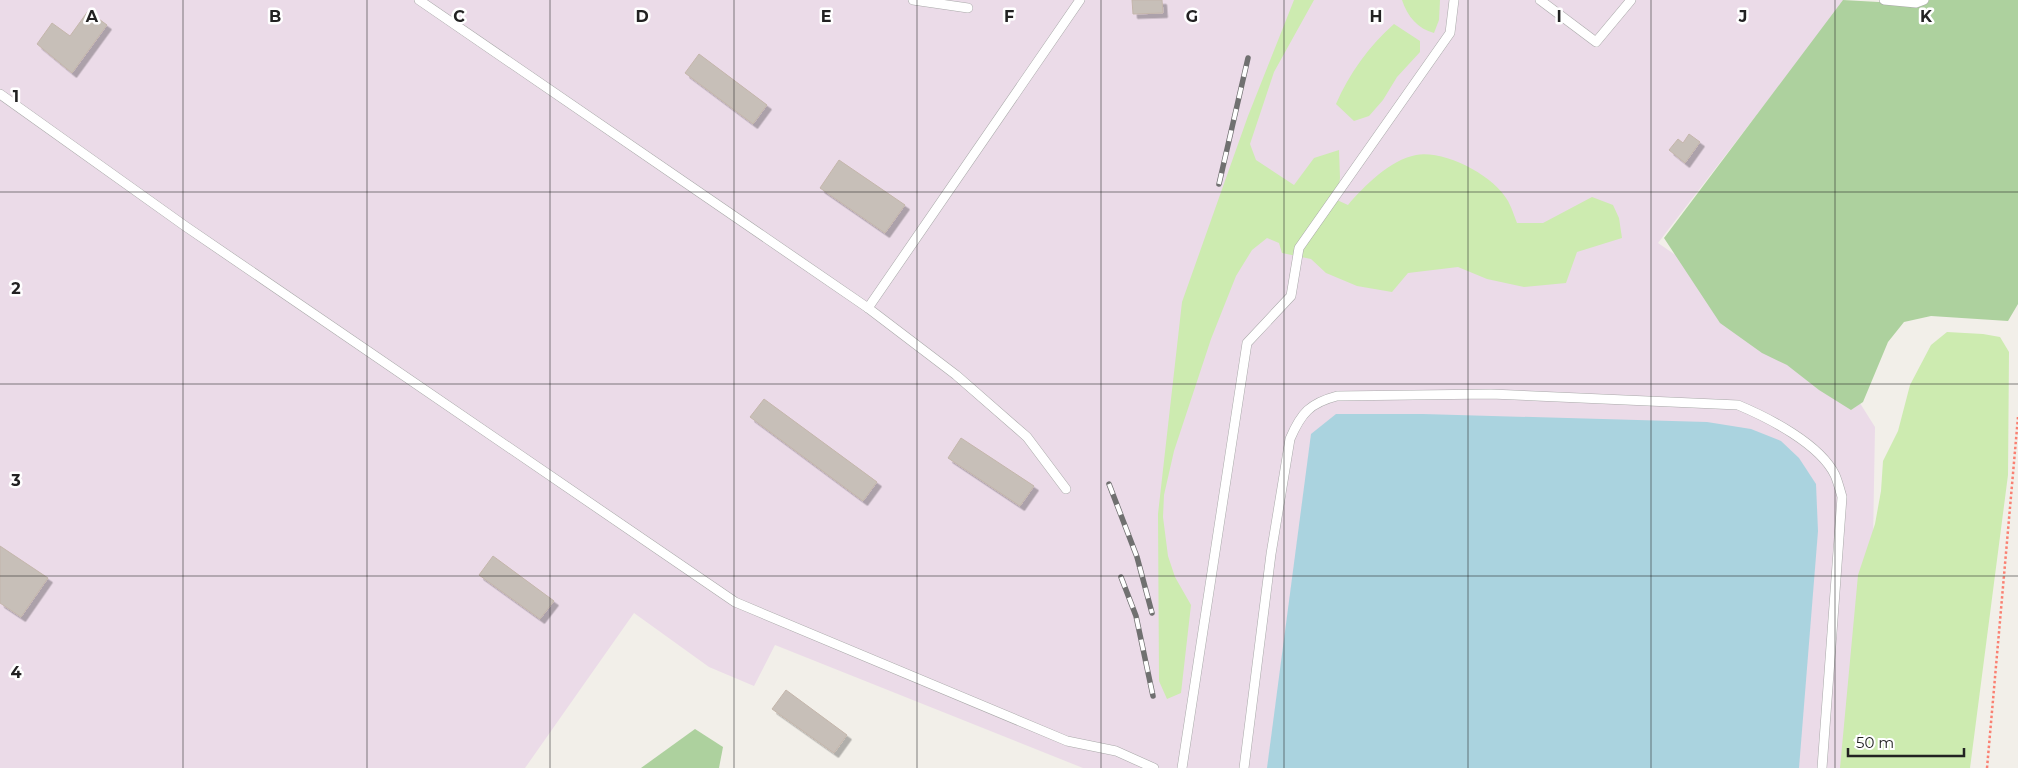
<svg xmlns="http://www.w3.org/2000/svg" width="2018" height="768" viewBox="0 0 2018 768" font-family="Montserrat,sans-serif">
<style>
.industrial{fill:#ebdbe8}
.grass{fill:#cdebb0}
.forest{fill:#add19e}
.water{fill:#aad3df}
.building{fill:#c7bfb8;stroke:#c4b6ab;filter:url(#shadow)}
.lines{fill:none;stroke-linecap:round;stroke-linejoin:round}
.service-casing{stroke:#a9a9a9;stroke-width:10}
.path{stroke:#fa8072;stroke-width:2.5;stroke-dasharray:2.5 2.5;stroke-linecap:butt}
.service{stroke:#fff;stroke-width:9}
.rail-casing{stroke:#707070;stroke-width:5.5}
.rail{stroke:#fff;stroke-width:4;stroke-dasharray:11;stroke-linecap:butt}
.grid{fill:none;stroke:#222;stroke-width:1;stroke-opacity:0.55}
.grid-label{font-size:16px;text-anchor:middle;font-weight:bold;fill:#222;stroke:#fff;stroke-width:5;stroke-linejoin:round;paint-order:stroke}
</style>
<defs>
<filter id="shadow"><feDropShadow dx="4.5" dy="4.5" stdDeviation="0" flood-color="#0004"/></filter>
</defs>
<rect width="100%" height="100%" fill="#f2efe9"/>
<path class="industrial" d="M 0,0 L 1845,0 L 1658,243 L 1836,365 L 1875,427 L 1869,768 L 1083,768 L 775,645 L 754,686 L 709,667 L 634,613 L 525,768 L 0,768 Z"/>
<g class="grass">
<path d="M 1294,0 L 1314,0 L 1274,72 L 1250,144 L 1256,160 L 1294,185 L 1314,158 L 1339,150 L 1340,178 L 1337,200 L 1348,205 C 1364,186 1390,160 1416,155 C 1445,150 1493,175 1508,201 C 1512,208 1514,216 1517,223 L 1543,223 L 1592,197 L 1613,205 L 1619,218 L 1622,238 L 1577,252 L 1566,283 L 1524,287 L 1487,279 L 1458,267 L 1408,273 L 1392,292 L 1357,286 L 1326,273 L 1311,259 L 1282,253 L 1279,243 L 1267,238 L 1252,250 L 1236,276 L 1211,339 L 1174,451 L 1164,495 L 1163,517 L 1168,556 L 1175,577 L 1191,605 L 1181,693 L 1167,699 L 1159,681 L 1158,514 L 1182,302 L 1248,116 Z"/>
<path d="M 1402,0 L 1440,0 L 1439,20 L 1434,33 C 1418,29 1407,16 1402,0 Z"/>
<path d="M 1394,24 L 1420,41 L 1420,52 L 1397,77 L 1383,100 L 1369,116 L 1354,121 L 1336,104 C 1349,74 1369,46 1394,24 Z"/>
<path d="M 1947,332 L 1983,334 L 2000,337 L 2009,352 L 2008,475 L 1970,768 L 1840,768 L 1858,575 L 1875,524 L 1881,491 L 1883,461 L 1898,431 L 1910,385 L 1931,345 Z"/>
</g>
<g class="forest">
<path d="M 1843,0 L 1896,3 L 1914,0 L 2018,0 L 2018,304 L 2008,321 L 1931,316 L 1904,322 L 1888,342 L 1863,402 L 1851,410 L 1819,390 L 1787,365 L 1762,353 L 1720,323 L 1664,238 Z"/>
<path d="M 695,729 L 723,747 L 719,768 L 641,768 Z"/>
</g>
<path class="water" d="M 1336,414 L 1423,414 L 1707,422 L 1751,429 L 1781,441 L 1799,458 L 1816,484 L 1818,531 L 1799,768 L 1267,768 L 1311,434 Z"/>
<g class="building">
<path d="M 1132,0 L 1162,0 L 1163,13 L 1133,14 Z"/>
<path d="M 88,11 L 107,25 L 72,73 L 37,44 L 52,23 L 70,36 Z"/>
<path d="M 699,54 L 767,105 L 753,124 L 685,73 Z"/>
<path d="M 1689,134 L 1700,142 L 1685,163 L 1669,150 L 1678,139 L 1683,143 Z"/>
<path d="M 839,160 L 905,205 L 885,233 L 820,188 Z"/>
<path d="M 764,399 L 877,482 L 863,501 L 750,417 Z"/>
<path d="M 961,438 L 1034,486 L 1020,506 L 948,458 Z"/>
<path d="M 0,546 L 48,578 L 21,617 L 0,603 Z"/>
<path d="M 493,556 L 554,601 L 540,619 L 479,575 Z"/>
<path d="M 786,690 L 847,735 L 834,753 L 772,709 Z"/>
</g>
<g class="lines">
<defs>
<g id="service">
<path d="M 419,0 L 868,308 L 956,375 L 1027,437 L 1066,489"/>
<path d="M 913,0 L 968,8"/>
<path d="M 1540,0 L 1596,42 L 1631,0"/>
<path d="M 1884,0 L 1916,3 L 1924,0"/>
<path d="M 0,94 L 185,226 L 735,602 L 1067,741 L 1116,751 L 1154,768"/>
<path d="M 868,308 L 1080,0"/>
<path d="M 1182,768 L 1247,343 L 1291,296 L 1299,248 L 1450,33 L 1454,0"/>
<path d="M 1244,768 L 1271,554 L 1290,439 C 1301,413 1310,403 1337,396 L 1491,394 L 1738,405 C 1769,418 1820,444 1835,475 C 1838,482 1840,490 1842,497 L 1822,768"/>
</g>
</defs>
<use href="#service" class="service-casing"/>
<path class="path" d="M 1987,768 L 2018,417"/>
<use href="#service" class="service"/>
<defs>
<g id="rail">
<path d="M 1219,184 L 1248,58"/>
<path d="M 1109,484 L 1137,557 L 1152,613"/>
<path d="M 1121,577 L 1136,616 L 1153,696"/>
</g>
</defs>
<use href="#rail" class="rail-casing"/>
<use href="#rail" class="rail"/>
</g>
<path class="grid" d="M 183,0 L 183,768M 367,0 L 367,768M 550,0 L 550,768M 734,0 L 734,768M 917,0 L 917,768M 1101,0 L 1101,768M 1284,0 L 1284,768M 1468,0 L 1468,768M 1651,0 L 1651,768M 1835,0 L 1835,768M 0,192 L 2018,192M 0,384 L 2018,384M 0,576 L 2018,576"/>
<g class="grid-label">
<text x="92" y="22">A</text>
<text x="275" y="22">B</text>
<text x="459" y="22">C</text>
<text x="642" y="22">D</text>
<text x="826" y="22">E</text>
<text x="1009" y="22">F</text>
<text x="1192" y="22">G</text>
<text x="1376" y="22">H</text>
<text x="1559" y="22">I</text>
<text x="1743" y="22">J</text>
<text x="1926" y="22">K</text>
<text x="16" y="102">1</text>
<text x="16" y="294">2</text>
<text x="16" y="486">3</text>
<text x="16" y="678">4</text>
</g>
<path d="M1848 748v8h116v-8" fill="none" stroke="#222222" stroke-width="2.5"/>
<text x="1856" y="748" font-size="15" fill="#222222" stroke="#ffffff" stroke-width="4" paint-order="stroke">50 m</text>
</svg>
